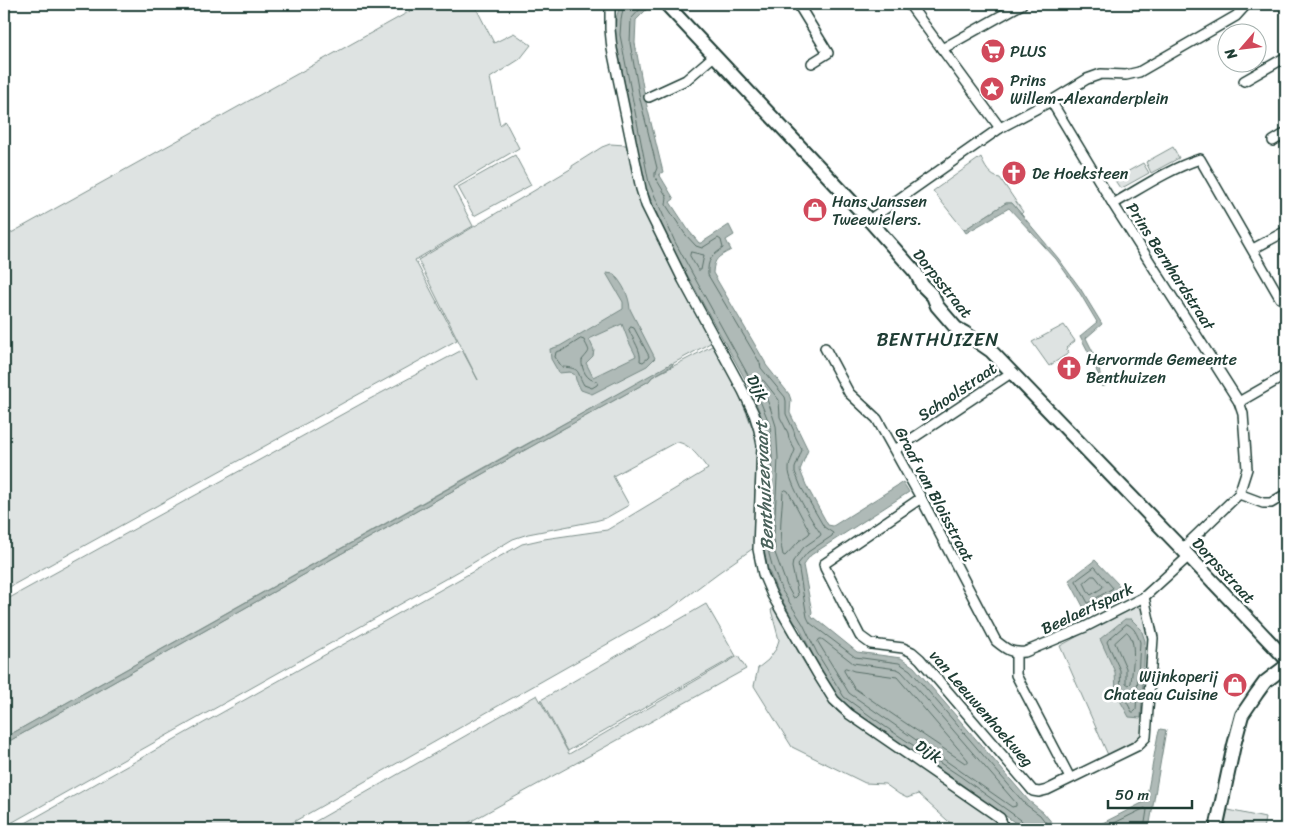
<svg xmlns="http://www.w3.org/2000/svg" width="1290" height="833" viewBox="0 0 1290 833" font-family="Sriracha,sans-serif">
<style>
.green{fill:#dee3e2;stroke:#7e908b}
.water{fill:#afbab7;stroke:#758883;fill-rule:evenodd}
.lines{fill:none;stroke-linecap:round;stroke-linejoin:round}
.shore{stroke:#596f68;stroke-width:1}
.street-casing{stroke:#1f3d34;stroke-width:12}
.secondary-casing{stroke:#1f3d34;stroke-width:16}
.street{stroke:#fff;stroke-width:9}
.secondary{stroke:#fff;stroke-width:12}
.labels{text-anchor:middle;stroke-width:5;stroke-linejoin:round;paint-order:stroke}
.poi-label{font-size:16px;fill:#1f3d34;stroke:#fff;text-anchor:start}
.street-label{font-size:16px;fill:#1f3d34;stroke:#fff}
.water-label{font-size:18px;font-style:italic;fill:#4a625b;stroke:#fff}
.quarter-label{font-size:19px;letter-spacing:1px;fill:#1f3d34;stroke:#fff}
</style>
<rect width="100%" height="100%" fill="#fff"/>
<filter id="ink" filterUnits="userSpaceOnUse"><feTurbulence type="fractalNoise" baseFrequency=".02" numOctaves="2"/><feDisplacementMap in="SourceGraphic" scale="10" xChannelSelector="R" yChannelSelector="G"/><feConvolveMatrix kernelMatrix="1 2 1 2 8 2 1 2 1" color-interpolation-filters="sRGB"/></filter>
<g filter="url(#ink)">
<g class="green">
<path d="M 423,4 L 474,4 L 494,43 L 514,33 L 531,45 L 520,59 L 490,78 L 500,125 L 505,121 L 519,148 L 453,187 L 473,226 L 415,260 L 457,340 L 4,590 L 4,237 Z"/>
<path d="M 610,144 L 626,145 L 640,200 L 647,218 L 712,342 L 514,451 L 4,738 L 4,601 L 368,400 L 462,350 L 478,380 L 418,260 L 572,168 L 572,166 L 602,147 Z"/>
<path d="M 1173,147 L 1179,158 L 1151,173 L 1146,162 Z"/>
<path d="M 515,155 L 531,185 L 474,216 L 458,187 Z"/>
<path d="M 981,157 C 984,166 990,177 1000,178 L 1023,212 L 1021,214 L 1012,203 L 1006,203 L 964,230 L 933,191 Z"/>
<path d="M 1143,163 L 1149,173 L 1122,188 L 1120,188 L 1114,179 Z"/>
<path d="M 1064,325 L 1075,341 L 1066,348 L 1069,353 L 1049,366 L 1032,342 Z"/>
<path d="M 714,345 L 739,394 L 757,439 L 754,517 L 755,547 L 718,573 L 671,608 L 281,829 L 15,829 L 522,544 L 544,539 L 607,530 L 708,469 C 700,459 690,443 676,442 L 613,476 L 629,505 L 606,518 L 595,521 L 528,534 L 513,539 L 461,570 L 4,827 L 4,744 L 516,455 L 649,381 L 652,377 Z"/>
<path d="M 706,604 L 736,656 L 568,751 L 541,700 Z"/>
<path d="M 1134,605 L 1144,610 L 1148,641 L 1143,729 L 1140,738 L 1108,755 L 1060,646 Z"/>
<path d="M 774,608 L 802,659 L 831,705 L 838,712 L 899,752 L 992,817 L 999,829 L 957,829 L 918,794 L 907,798 L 899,794 L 885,784 L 865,783 L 792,747 L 754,686 L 758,668 L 768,660 L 776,649 L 779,640 L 771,610 Z"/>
<path d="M 738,656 L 746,669 L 457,829 L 302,829 L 537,695 L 569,754 Z"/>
<path d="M 1224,809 L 1265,818 L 1263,829 L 1220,829 Z"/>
</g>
<g class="water">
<path d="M 620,4 L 652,4 L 636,20 L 635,43 L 645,98 L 663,172 L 659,174 L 674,199 L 670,202 L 689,231 L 699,243 L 701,243 L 729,225 L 734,235 L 726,240 L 731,250 C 718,257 714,258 713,273 L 765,362 L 766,365 L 789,394 L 791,400 L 790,413 L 808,450 L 800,470 L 806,485 L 828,525 L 833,526 L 903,482 L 909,492 L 811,555 L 803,565 L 812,612 L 811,615 L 813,619 L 815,618 L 857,652 L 901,658 L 914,667 L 1029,801 L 1043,812 L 1053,824 L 1064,829 L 1024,829 L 957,781 L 884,732 L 841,701 L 813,655 L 799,627 L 795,623 L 777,591 L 767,566 L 764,555 L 763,535 L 767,458 L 765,426 L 750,388 L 670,244 L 644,184 L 615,35 L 616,19 Z"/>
<path d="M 1006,203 L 1012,203 L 1058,258 L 1080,288 L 1102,324 L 1086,338 L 1099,364 L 1100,374 L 1105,386 L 1102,387 L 1094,363 L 1080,336 L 1097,322 L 1078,290 L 1056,259 L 1009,208 L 966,233 L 964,230 Z"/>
<path d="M 606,273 L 614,274 C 623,285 629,295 630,309 L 655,358 L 647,366 L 592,394 L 581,390 L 576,380 L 575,375 L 570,372 L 559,373 L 551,359 L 550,349 L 560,346 L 623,309 L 623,302 ZM 622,324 L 628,340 L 636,356 L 593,377 L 586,363 L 593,356 L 594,350 L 589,339 Z"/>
<path d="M 672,363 L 673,365 L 652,377 L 649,381 L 516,455 L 4,744 L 4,738 Z"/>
<path d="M 1095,560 L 1119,585 L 1118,592 L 1086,612 L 1069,580 Z"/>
<path d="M 1125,619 L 1131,619 L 1141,629 L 1145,641 L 1141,718 L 1129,717 L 1116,693 L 1115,672 L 1100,639 Z"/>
<path d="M 1160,729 L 1166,730 L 1149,829 L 1091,829 L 1146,801 L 1158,734 Z"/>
</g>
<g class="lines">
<g class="shore">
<path d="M 624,4 L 621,20 L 620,35 L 649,183 L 675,242 L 754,386 L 770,425 L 772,458 L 768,535 L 769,554 L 772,565 L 781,589 L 803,624 L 817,653 L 844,697 L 887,728 L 960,776 L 1021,820 L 1026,825 L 1027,829"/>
<path d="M 645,4 L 631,19 L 630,43 L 640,99 L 657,168 L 655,173 L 655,177 L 667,197 L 666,205 L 685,234 L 696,246 L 702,248 L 718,238 L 721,240 L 723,248 C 712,256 707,259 708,275 L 760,363 L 761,368 L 785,397 L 786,401 L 786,414 L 794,431 L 795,436 L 802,450 L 795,468 L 795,472 L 801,487 L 824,527 L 833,533 L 832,536 L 808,552 L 798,564 L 807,617 L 810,623 L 855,657 L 899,663 L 910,670 L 1025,804 L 1040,815 L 1049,827 L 1053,829"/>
<path d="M 691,252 L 704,255 L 701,270 L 698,270 L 690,256 Z"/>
<path d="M 631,327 L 634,328 L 649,356 L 648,358 L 643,362 L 640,361 C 642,351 633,340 629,330 Z"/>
<path d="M 581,339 L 584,340 C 590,353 591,349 582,360 C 581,369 587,381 597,381 L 598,383 L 597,385 L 592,388 L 584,385 C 576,372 582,368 562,367 L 555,357 L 556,352 L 563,350 Z"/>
<path d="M 762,380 L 764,381 L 779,400 L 780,417 L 788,433 L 789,439 L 795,450 C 793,456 789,463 789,469 C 788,482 813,523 821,534 L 820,536 L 804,547 L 793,561 L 792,567 L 798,595 L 795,598 L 793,597 L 787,586 L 775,553 L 774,535 L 778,458 L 776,426 L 770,407 L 760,383 Z"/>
<path d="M 786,490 L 788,491 L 810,532 L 809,534 L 799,541 L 785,556 L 783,555 C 778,536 782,512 783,492 Z"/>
<path d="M 1095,567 L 1113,588 L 1088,603 L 1076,581 Z"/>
<path d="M 1092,576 L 1095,576 L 1103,586 L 1102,588 L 1091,595 L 1089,593 L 1084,583 Z"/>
<path d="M 1127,624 C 1134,627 1137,634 1140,642 L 1136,710 L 1134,712 L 1132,712 L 1121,691 L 1120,670 L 1107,642 L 1108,640 Z"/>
<path d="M 1127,632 C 1138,640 1132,670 1131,683 L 1129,685 L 1126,683 L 1126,668 L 1115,643 Z"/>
<path d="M 820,639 L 822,639 L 853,663 L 897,669 L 901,671 L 922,694 L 1016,803 L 1016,806 L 1012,807 L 849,693 L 818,642 Z"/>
<path d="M 846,668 L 854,671 L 897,677 L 968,760 L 968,763 L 965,763 L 895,716 L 854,688 L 844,671 L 844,669 Z"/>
<path d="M 1102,829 L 1145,808 L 1147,810 L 1144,829"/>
</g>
<defs>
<g id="street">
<path d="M 610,4 L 610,29 L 612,49 L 641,189 L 646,205 L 683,280 L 743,391 L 754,414 L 759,430 L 762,445 L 758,549 L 763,574 L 772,595 L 817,673 L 834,700 L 849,714 L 1000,818 L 1003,825"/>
<path d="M 798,4 L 828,53 L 812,63"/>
<path d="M 909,4 L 1000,128"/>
<path d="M 942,49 L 1022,4"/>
<path d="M 1244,81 L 1286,57"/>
<path d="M 649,97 L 686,80 L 715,55"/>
<path d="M 1051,101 L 1113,204 L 1239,402 L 1243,414 L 1247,469 L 1239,494 L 1182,549"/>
<path d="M 1273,141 L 1286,133"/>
<path d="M 1113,204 C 1141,188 1169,169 1200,159 L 1280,298 L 1286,300"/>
<path d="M 869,220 L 1000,128 L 1051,101 L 1087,79 L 1101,74 L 1126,75 L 1139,72 L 1236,16 L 1247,4"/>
<path d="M 1253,249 L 1286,231"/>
<path d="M 825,348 L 849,393 L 877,419 L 921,498 L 996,641 C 1007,650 1011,653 1025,652 L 1085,627 L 1144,597 L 1189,556"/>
<path d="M 1239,402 L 1286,375"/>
<path d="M 895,450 L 1011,373"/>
<path d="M 1239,494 L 1263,503 L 1271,503 L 1286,494"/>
<path d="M 921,498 L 824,564 L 825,568 L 860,636 L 871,644 L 903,648 L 912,652 L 920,659 L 1033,791 L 1039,792 L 1047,790 L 1137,746 L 1146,737 L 1153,638 L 1144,597"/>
<path d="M 1016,653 L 1016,675 L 1070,778"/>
</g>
<g id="secondary">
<path d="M 666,4 L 869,220 L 916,273 L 922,285 L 933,296 L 937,306 L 956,328 L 965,333 L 991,351 L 1182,549 L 1286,659"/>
<path d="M 1216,829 L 1234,745 L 1242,715 L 1257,693 L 1265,682 L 1286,666"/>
</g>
</defs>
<use href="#street" class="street-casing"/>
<use href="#secondary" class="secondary-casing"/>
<use href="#street" class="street"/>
<use href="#secondary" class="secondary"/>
</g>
</g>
<defs>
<symbol id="supermarket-disc" viewBox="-11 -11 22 22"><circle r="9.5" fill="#d1495b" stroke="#fff"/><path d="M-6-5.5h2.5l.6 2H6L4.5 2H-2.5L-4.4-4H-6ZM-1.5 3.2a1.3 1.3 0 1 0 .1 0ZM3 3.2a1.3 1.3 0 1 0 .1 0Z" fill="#fff"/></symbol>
<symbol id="sight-disc" viewBox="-11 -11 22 22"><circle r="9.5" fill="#d1495b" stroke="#fff"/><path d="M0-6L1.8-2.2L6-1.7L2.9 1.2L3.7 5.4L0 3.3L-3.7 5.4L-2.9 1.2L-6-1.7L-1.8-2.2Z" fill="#fff"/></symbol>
<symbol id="church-disc" viewBox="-11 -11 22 22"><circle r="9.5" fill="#d1495b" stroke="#fff"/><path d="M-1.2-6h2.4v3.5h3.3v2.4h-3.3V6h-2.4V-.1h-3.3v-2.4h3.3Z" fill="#fff"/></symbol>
<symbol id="shop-disc" viewBox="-11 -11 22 22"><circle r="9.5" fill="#d1495b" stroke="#fff"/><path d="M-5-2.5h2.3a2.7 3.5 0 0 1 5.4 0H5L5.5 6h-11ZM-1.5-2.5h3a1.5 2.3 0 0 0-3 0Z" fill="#fff"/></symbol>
</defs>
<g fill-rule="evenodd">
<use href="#supermarket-disc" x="979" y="37" width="28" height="28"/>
<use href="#sight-disc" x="978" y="75" width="28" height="28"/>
<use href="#church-disc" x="1000" y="159" width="28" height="28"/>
<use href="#shop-disc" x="801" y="196" width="28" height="28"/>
<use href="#church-disc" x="1055" y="354" width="28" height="28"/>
<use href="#shop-disc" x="1221" y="671" width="28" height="28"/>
</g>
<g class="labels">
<g class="poi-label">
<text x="1010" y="57">PLUS</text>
<text x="1010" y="86">Prins<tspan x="1010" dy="18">Willem-Alexanderplein</tspan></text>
<text x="1032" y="179">De Hoeksteen</text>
<text x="832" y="207">Hans Janssen<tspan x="832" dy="18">Tweewielers.</tspan></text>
<text x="1086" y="365">Hervormde Gemeente<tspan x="1086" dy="18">Benthuizen</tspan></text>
<text x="1218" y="682" text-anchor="end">Wijnkoperij<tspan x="1218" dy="18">Chateau Cuisine</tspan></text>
</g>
<g class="street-label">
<text transform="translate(1171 266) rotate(57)" y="6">Prins Bernhardstraat</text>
<text transform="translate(943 283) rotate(51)" y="6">Dorpsstraat</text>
<text transform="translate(758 388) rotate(64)" y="6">Dijk</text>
<text transform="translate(957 391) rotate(-34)" y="6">Schoolstraat</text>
<text transform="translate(935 494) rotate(62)" y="6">Graaf van Bloisstraat</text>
<text transform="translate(1224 570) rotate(47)" y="6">Dorpsstraat</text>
<text transform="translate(1087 608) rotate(-25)" y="6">Beelaertspark</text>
<text transform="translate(982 708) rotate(49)" y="6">van Leeuwenhoekweg</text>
<text transform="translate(929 751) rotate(35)" y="6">Dijk</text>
</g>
<g class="water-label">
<text transform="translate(764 486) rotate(-93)" y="6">Benthuizervaart</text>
</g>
<g class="quarter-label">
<text x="938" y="346">BENTHUIZEN</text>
</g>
</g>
<rect width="1290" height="833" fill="none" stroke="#fff" stroke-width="20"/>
<rect x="10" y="10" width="1270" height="813" fill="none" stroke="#1f3d34" stroke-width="2" filter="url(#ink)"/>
<g transform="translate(1242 48) rotate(242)"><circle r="24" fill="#ffffff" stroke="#a5b1ae"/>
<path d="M0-4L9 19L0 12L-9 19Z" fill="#d1495b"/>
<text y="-8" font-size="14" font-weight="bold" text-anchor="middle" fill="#1f3d34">N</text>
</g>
<path d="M1108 800v8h84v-8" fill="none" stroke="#1f3d34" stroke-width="2.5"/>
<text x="1115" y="800" font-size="15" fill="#1f3d34" stroke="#ffffff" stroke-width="4" paint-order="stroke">50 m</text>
</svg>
